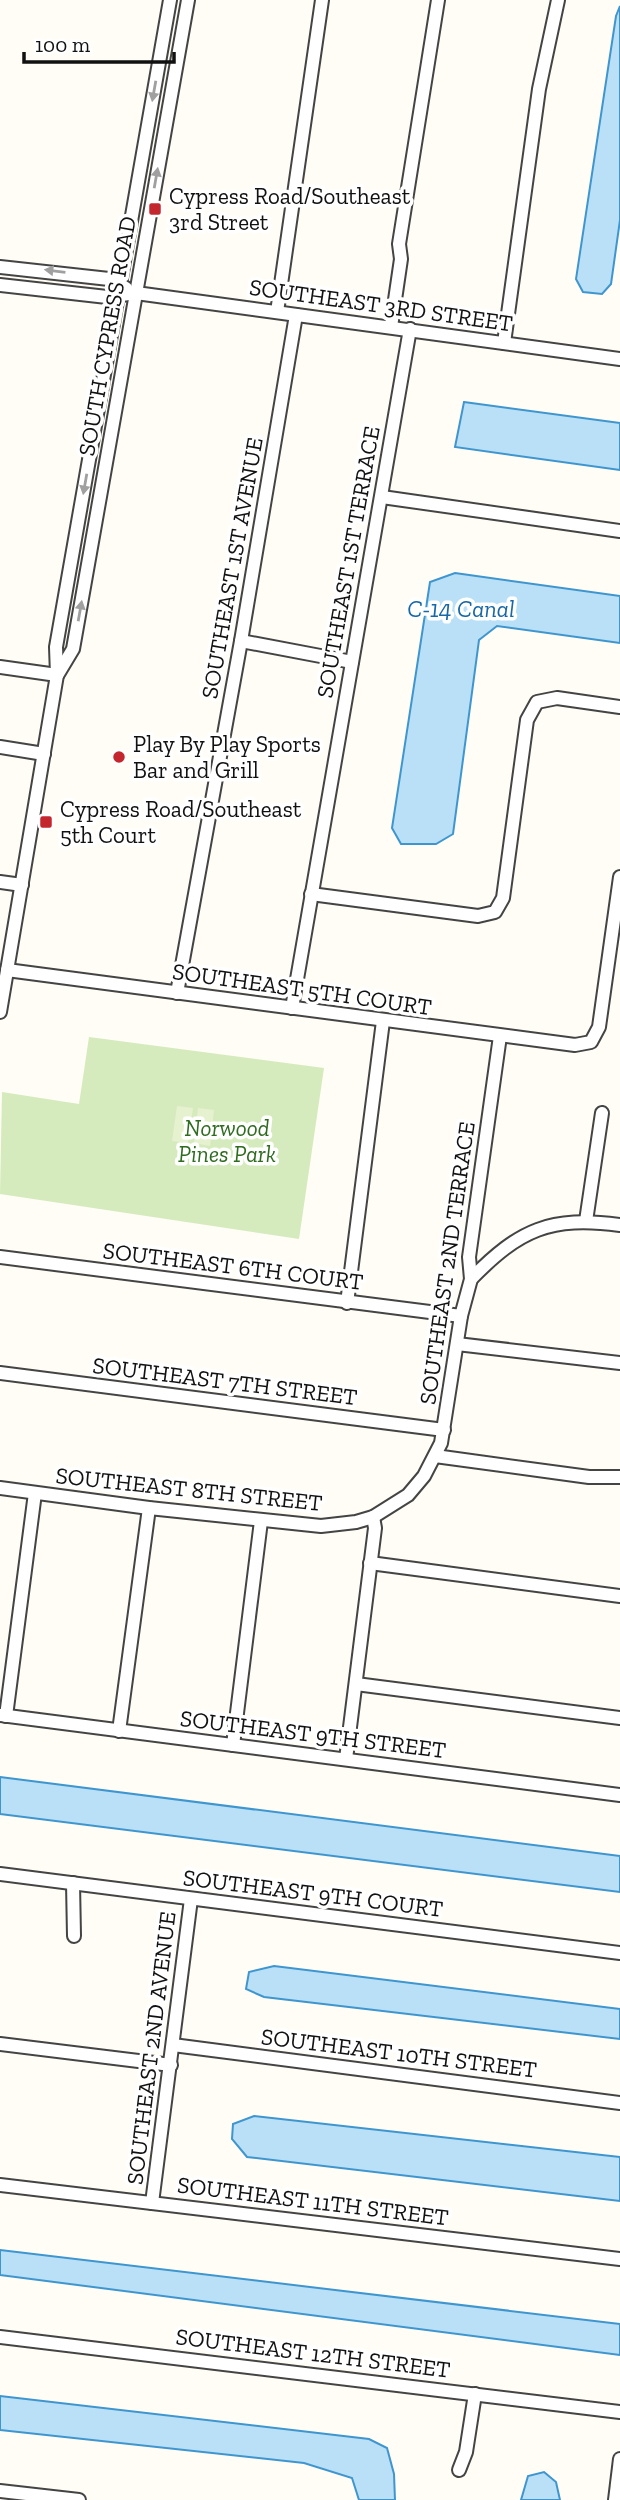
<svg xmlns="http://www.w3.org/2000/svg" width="620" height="2500" viewBox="0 0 620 2500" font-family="'Zilla Slab',serif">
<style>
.green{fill:#d5ebbd}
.pitch{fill:#e6f2cf}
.water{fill:#b9e0f7;stroke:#3f96cf;stroke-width:2}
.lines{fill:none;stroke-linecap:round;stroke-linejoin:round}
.minor-casing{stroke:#444;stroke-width:16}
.minor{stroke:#fff;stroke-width:12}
.oneway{fill:#a0a0a0}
.poi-dot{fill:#c4262e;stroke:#fff;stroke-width:2.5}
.labels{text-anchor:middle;stroke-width:7;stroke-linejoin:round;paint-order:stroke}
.poi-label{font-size:23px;fill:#111;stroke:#fff;text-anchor:start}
.street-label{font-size:23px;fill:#111;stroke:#fff}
.park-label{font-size:23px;font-style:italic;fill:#2f6b1f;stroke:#fff}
.water-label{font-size:24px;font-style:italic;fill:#1768a6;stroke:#fff}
</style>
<rect width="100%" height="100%" fill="#fffdf5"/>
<path class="green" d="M 89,1037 L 324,1068 L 299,1239 L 0,1194 L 2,1092 L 79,1104 Z"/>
<g class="pitch">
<path d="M 177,1106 L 193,1108 L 188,1143 L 172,1141 Z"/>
<path d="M 198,1108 L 214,1110 L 210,1146 L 194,1143 Z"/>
</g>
<g class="water">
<path d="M 620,6 L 620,220 L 611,284 L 602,294 L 583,292 L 576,279 L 616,16 Z"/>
<path d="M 464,402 L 620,423 L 620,470 L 455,447 Z"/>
<path d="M 455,573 L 620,596 L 620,643 L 497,626 L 479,640 L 453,834 L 436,844 L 401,844 L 392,828 L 430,582 Z"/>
<path d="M 0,1777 L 620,1856 L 620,1892 L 0,1814 Z"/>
<path d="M 274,1966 L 620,2009 L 620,2039 L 264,1997 L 246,1989 L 249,1972 Z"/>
<path d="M 254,2116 L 620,2157 L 620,2201 L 247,2157 L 232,2139 L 233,2124 Z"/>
<path d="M 0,2250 L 620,2324 L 620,2355 L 0,2275 Z"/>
<path d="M 0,2396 L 369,2439 L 387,2448 L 394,2474 L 395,2500 L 359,2500 L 352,2478 L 304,2463 L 0,2430 Z"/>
<path d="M 544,2472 L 556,2482 L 560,2500 L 521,2500 L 528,2476 Z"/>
</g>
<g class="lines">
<defs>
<g id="minor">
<path d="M 0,267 L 109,279 L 126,288"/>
<path d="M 0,285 L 107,297 L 136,293 L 620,359"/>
<path d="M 277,312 L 322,0"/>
<path d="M 391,327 L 401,259 L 399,244 L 438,0"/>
<path d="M 504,343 L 539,89 L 558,0"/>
<path d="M 382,497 L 620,531"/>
<path d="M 241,641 L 352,662"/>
<path d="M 0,667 L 57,675"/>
<path d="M 58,674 L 73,649 L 188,0"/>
<path d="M 0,747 L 44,754"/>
<path d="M 0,882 L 22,885"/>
<path d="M 311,894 L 478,916 L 495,912 L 503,898 L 527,720 L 537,702 L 557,698 L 620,707"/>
<path d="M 7,970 L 575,1045 L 591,1042 L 599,1027 L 620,877"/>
<path d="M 177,993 L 241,641 L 296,315"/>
<path d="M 292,1008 L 410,329"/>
<path d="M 0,1012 L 57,675 L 56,647 L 170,0"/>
<path d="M 586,1221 L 602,1113"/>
<path d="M 0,1257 L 461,1316"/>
<path d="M 471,1279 C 520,1229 550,1216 620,1225"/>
<path d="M 347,1303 L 383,1021"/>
<path d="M 457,1344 L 620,1363"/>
<path d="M 0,1373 L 444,1430"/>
<path d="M 435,1456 L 589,1477 L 620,1477"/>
<path d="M 0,1488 L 149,1508 L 321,1526 L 356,1522 L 373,1517 L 408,1495 L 424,1476 L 441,1443 L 461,1316 L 471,1279 L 469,1257 L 500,1036"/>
<path d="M 370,1563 L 620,1596"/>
<path d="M 356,1684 L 620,1718"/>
<path d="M 0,1715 L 620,1795"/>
<path d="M 6,1716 L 35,1493"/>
<path d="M 119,1731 L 149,1508"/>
<path d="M 233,1745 L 261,1521"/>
<path d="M 346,1759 L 375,1528 L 373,1517"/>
<path d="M 0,1874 L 620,1953"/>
<path d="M 73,1883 L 74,1936"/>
<path d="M 0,2044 L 171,2065"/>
<path d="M 173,2045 L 620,2103"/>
<path d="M 0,2185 L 620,2259"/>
<path d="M 152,2203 L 191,1899"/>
<path d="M 0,2337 L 620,2412"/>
<path d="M 459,2470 L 466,2452 L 475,2394"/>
<path d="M 0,2491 L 79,2500"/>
<path d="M 615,2500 L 620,2459"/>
</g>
</defs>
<use href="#minor" class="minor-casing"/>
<use href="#minor" class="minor"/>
</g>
<defs><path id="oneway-solid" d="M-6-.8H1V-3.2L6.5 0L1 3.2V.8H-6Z" transform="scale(1.75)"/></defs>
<g class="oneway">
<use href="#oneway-solid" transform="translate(154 91) rotate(100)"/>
<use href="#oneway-solid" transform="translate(156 178) rotate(-80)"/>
<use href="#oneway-solid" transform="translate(55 271) rotate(-173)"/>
<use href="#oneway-solid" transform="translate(85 484) rotate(100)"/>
<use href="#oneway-solid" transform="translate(80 611) rotate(-80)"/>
</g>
<g class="poi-dot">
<rect x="148" y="202" width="14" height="14" rx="3.5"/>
<circle cx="119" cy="757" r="7"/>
<rect x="39" y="815" width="14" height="14" rx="3.5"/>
</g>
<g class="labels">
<g class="poi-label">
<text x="169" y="204">Cypress Road/Southeast<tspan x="169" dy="26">3rd Street</tspan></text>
<text x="133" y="752">Play By Play Sports<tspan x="133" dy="26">Bar and Grill</tspan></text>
<text x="60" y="817">Cypress Road/Southeast<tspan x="60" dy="26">5th Court</tspan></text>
</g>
<g class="street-label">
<text transform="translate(381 305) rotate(8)" y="8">SOUTHEAST 3RD STREET</text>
<text transform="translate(107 336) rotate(-80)" y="8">SOUTH CYPRESS ROAD</text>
<text transform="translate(348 562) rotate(-80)" y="8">SOUTHEAST 1ST TERRACE</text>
<text transform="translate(232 568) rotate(-80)" y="8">SOUTHEAST 1ST AVENUE</text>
<text transform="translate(302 989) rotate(8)" y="8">SOUTHEAST 5TH COURT</text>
<text transform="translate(447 1263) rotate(-82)" y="8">SOUTHEAST 2ND TERRACE</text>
<text transform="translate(233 1266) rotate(7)" y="8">SOUTHEAST 6TH COURT</text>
<text transform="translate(225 1381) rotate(7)" y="8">SOUTHEAST 7TH STREET</text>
<text transform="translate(189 1489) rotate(6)" y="8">SOUTHEAST 8TH STREET</text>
<text transform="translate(313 1734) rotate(7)" y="8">SOUTHEAST 9TH STREET</text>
<text transform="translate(313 1893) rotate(7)" y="8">SOUTHEAST 9TH COURT</text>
<text transform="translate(151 2048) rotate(-83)" y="8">SOUTHEAST 2ND AVENUE</text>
<text transform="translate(399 2053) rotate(7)" y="8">SOUTHEAST 10TH STREET</text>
<text transform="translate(313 2201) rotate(7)" y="8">SOUTHEAST 11TH STREET</text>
<text transform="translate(313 2353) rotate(7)" y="8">SOUTHEAST 12TH STREET</text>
</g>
<g class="park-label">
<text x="227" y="1136">Norwood<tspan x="227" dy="26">Pines Park</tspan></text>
</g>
<g class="water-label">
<text x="461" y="617">C-14 Canal</text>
</g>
</g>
<path d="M24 52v10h150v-10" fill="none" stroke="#111111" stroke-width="3.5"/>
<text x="35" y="52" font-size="21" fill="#111111" stroke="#ffffff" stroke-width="5" paint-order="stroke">100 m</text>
</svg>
